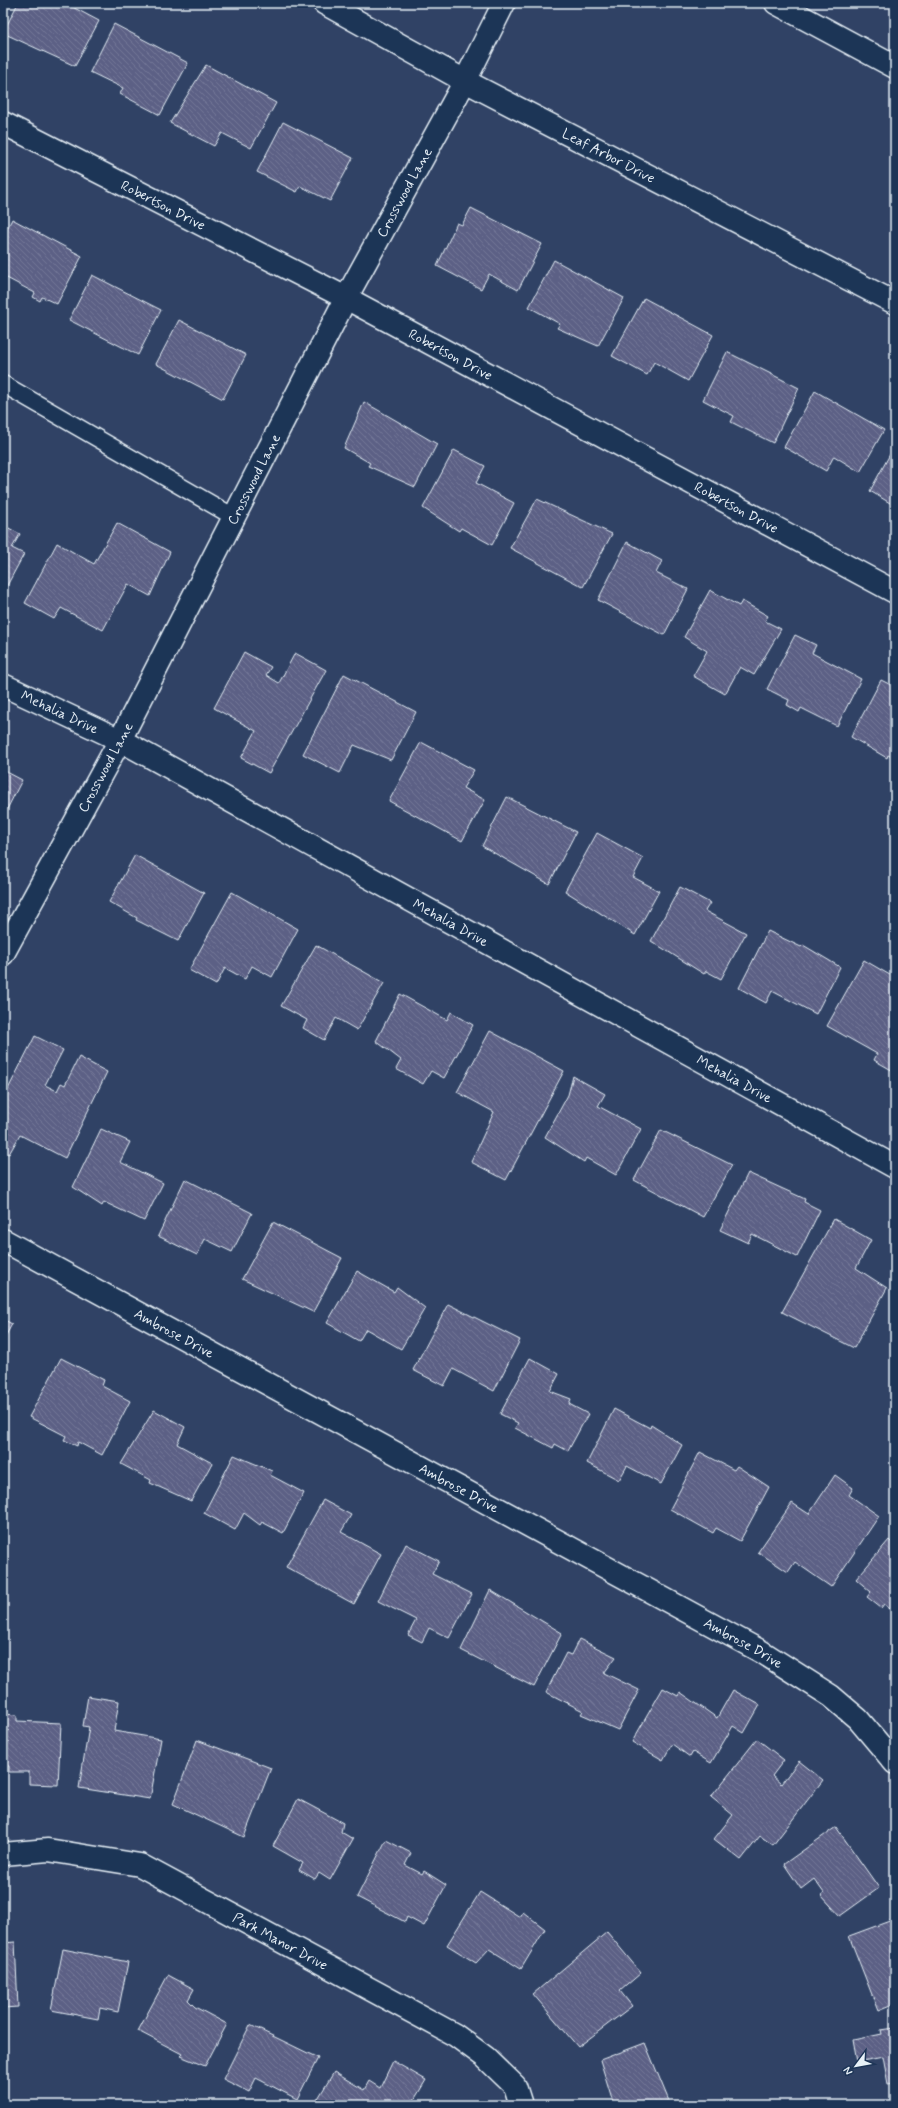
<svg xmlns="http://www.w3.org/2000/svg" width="898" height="2108" viewBox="0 0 898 2108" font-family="Mynerve,sans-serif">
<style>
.building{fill:url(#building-back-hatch);stroke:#e8f1f8}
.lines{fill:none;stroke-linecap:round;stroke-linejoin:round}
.service-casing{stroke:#e8f1f8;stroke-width:19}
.minor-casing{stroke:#e8f1f8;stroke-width:25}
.service{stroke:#1d3557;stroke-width:16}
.minor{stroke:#1d3557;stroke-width:22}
.labels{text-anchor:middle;stroke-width:3.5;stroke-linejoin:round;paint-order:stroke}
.street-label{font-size:14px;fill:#e8f1f8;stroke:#1d3557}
</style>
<defs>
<pattern id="building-back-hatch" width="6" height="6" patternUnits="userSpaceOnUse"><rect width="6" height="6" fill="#5c6085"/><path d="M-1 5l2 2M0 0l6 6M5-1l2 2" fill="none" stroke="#737797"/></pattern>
</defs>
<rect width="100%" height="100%" fill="#304265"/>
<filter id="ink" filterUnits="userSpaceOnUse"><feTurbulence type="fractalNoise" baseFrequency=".025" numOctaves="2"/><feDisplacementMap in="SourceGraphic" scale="8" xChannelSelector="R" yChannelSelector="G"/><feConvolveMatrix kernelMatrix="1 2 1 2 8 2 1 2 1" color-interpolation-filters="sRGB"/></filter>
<g filter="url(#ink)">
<g class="building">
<path d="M 18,3 L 65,3 L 99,21 L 75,66 L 3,33 Z"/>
<path d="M 114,24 L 188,63 L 160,115 L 120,94 L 123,88 L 90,72 Z"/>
<path d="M 206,65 L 276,103 L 251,148 L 222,133 L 214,146 L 170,123 Z"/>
<path d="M 283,122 L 353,158 L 330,201 L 300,186 L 297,192 L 257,172 Z"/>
<path d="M 471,208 L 542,244 L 518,290 L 489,274 L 481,289 L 437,266 L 457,223 L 462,225 Z"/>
<path d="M 12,219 L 82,256 L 57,304 L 42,297 L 40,301 L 33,297 L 35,293 L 3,276 L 3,237 Z"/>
<path d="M 554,260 L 624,298 L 598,346 L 557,328 L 560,324 L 529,307 Z"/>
<path d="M 92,275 L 161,310 L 138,355 L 69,320 Z"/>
<path d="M 644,298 L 713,335 L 688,381 L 654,362 L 647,375 L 612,356 Z"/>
<path d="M 179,320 L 246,355 L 223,399 L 156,364 Z"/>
<path d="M 727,352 L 799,388 L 773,443 L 731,422 L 734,416 L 703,400 Z"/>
<path d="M 815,391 L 884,430 L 860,472 L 834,456 L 826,471 L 784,447 Z"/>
<path d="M 364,402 L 437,444 L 415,487 L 368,466 L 370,463 L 344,448 Z"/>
<path d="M 895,445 L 895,506 L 870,491 Z"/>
<path d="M 454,450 L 485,466 L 476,483 L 514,503 L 492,545 L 461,528 L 459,531 L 423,508 Z"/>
<path d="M 537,499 L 612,534 L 583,587 L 510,548 Z"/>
<path d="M 117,523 L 170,552 L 150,596 L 128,584 L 103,630 L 61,608 L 54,619 L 25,603 L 57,543 L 94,564 Z"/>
<path d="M 3,525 L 20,534 L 12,548 L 24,554 L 3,593 Z"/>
<path d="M 627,542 L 662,561 L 656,573 L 688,589 L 664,635 L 598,600 Z"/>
<path d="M 710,590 L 739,606 L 742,601 L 768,616 L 765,621 L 781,629 L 754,675 L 740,667 L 725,694 L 693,676 L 707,651 L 684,637 Z"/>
<path d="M 795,635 L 816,645 L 812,653 L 861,679 L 837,726 L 801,708 L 799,712 L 787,705 L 789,700 L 767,689 Z"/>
<path d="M 244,652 L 271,667 L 266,675 L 279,683 L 295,653 L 326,670 L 269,773 L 241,758 L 256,731 L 214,708 Z"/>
<path d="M 344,674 L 416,712 L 391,760 L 354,745 L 340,773 L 303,754 Z"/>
<path d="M 881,680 L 895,687 L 895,759 L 888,755 L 887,758 L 851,737 Z"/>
<path d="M 421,742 L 474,770 L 463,788 L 485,800 L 462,841 L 389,801 Z"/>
<path d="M 3,770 L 22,780 L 3,817 Z"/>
<path d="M 507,797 L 576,832 L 549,884 L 482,846 Z"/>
<path d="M 597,833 L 643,858 L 633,877 L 659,891 L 635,935 L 565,891 Z"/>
<path d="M 135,855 L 204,893 L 178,941 L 136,920 L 137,918 L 109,902 Z"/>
<path d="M 680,887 L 710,903 L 705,911 L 746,933 L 721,979 L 706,971 L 704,974 L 651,941 Z"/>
<path d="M 232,892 L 298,929 L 272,977 L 252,966 L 245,979 L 225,968 L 216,985 L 189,970 Z"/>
<path d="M 768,931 L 801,947 L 803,945 L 840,967 L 816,1014 L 772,991 L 766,1003 L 739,988 Z"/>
<path d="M 316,945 L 384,983 L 357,1030 L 336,1018 L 324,1040 L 303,1028 L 307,1020 L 281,1006 Z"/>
<path d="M 864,960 L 895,978 L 895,1072 L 874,1060 L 877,1054 L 827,1026 Z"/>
<path d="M 400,994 L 447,1020 L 451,1012 L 473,1025 L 444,1078 L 431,1071 L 423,1084 L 396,1069 L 401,1060 L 376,1041 Z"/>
<path d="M 490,1031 L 564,1071 L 506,1180 L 471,1162 L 494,1112 L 457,1092 Z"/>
<path d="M 35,1036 L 63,1050 L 45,1085 L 57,1091 L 61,1083 L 65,1085 L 79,1057 L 107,1072 L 65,1158 L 20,1135 L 9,1154 L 3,1151 L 3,1099 Z"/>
<path d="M 573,1076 L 605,1094 L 598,1106 L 641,1129 L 616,1175 L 586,1158 L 584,1162 L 545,1137 L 568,1095 Z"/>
<path d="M 101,1129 L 130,1142 L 120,1162 L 163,1183 L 144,1221 L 104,1202 L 102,1206 L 73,1187 Z"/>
<path d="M 661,1130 L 732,1165 L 703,1217 L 634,1180 Z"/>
<path d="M 748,1173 L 805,1199 L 804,1202 L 820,1210 L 797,1257 L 752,1234 L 748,1243 L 720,1230 Z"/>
<path d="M 185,1179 L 252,1213 L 232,1252 L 205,1239 L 197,1255 L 158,1236 Z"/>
<path d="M 834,1219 L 871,1240 L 856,1268 L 887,1288 L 854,1348 L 782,1312 Z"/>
<path d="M 273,1222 L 342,1258 L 313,1312 L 242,1279 Z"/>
<path d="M 357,1271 L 394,1292 L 397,1287 L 425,1308 L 401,1349 L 366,1329 L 359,1341 L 327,1323 Z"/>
<path d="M 448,1304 L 520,1340 L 494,1391 L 453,1369 L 444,1386 L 413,1370 Z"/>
<path d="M 3,1319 L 12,1324 L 3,1341 Z"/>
<path d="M 61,1358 L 104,1380 L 102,1386 L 130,1401 L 102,1455 L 78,1442 L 77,1446 L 64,1440 L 66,1436 L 29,1417 Z"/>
<path d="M 530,1358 L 559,1374 L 550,1391 L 571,1399 L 569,1404 L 588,1414 L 568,1451 L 555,1444 L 553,1448 L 515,1428 L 518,1423 L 500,1414 Z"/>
<path d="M 614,1409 L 650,1428 L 651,1425 L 682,1445 L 661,1484 L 627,1466 L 619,1480 L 587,1463 Z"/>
<path d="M 154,1410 L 185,1427 L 177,1444 L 212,1463 L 191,1501 L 150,1483 L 151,1480 L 121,1464 Z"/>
<path d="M 700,1452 L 734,1470 L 737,1466 L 769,1487 L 740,1541 L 716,1528 L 713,1533 L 670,1509 Z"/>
<path d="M 234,1455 L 272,1471 L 270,1475 L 304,1493 L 283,1533 L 262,1522 L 260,1525 L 244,1513 L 235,1530 L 204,1513 Z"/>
<path d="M 835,1475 L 853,1488 L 849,1495 L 879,1516 L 831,1587 L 795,1562 L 788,1572 L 758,1552 L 792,1503 L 809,1514 Z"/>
<path d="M 323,1500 L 351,1515 L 341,1532 L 381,1554 L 354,1604 L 286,1567 Z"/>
<path d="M 889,1540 L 895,1546 L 895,1613 L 884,1604 L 881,1608 L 867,1597 L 871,1592 L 856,1579 Z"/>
<path d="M 406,1544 L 439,1561 L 432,1574 L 472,1594 L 449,1638 L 429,1628 L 422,1642 L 408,1635 L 416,1620 L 378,1601 Z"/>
<path d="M 490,1590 L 562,1633 L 534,1687 L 461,1650 Z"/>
<path d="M 579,1639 L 616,1657 L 604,1673 L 639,1690 L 618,1730 L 581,1714 L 583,1711 L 546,1692 L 566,1653 L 571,1655 Z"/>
<path d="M 663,1688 L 678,1696 L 680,1692 L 717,1718 L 733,1690 L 760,1705 L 744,1733 L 733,1726 L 711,1763 L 693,1752 L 690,1757 L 672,1744 L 663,1760 L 632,1742 Z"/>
<path d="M 88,1696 L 119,1701 L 114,1731 L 161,1739 L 150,1799 L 79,1788 L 89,1727 L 83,1726 Z"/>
<path d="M 3,1714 L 17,1715 L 17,1721 L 61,1723 L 58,1785 L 29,1784 L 29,1772 L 9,1772 L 9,1766 L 3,1765 Z"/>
<path d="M 757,1739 L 784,1760 L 772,1776 L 781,1784 L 799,1761 L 823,1780 L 773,1845 L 760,1836 L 741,1860 L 714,1839 L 733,1815 L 711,1797 Z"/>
<path d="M 197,1740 L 271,1768 L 244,1837 L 173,1804 Z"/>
<path d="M 298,1799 L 343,1823 L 341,1832 L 353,1839 L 330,1880 L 319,1873 L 315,1879 L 299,1870 L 303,1863 L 273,1846 Z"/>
<path d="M 836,1827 L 879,1888 L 840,1916 L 821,1895 L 824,1893 L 814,1879 L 801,1889 L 784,1864 Z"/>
<path d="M 386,1840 L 411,1853 L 405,1865 L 422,1874 L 424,1871 L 446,1885 L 424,1926 L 407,1917 L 405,1922 L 357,1897 Z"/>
<path d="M 480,1892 L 520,1917 L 523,1912 L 545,1929 L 521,1969 L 489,1949 L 476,1963 L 447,1945 Z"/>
<path d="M 895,1919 L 895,2003 L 878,2010 L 849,1936 Z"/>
<path d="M 607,1932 L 641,1973 L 620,1991 L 632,2006 L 578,2047 L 533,1994 Z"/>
<path d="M 15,1942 L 18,2007 L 3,2008 L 3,1943 Z"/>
<path d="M 63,1949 L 128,1962 L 118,2012 L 100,2008 L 98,2019 L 51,2010 Z"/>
<path d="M 168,1975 L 194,1989 L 188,2000 L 195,2007 L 227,2024 L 205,2066 L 180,2056 L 182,2054 L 138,2031 Z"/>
<path d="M 250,2025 L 318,2058 L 297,2099 L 256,2078 L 249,2092 L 223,2079 Z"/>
<path d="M 895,2028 L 895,2083 L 888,2084 L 883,2057 L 857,2062 L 853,2040 L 882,2034 L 881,2030 Z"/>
<path d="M 645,2043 L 669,2101 L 664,2105 L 614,2105 L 600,2060 Z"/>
<path d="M 393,2061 L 426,2080 L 411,2105 L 314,2105 L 334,2072 L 364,2090 L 369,2081 L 380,2088 Z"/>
</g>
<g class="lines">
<defs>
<path id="service" d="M 3,384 L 234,517"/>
<g id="minor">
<path id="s1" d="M 324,3 L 465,81 L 895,303"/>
<path d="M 776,3 L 895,67"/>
<path id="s2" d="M 3,123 L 346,298 L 895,592"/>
<path id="s3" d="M 3,685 L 120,740 L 895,1167"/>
<path id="s4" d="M 3,954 L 120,740 L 346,298 L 465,81 L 504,3"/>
<path id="s5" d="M 3,1240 L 762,1652 L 831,1696 L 858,1719 L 895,1763"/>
<path id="s6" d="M 3,1854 L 48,1850 L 140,1865 L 455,2035 L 485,2057 L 515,2086 L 521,2105"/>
</g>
</defs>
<use href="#service" class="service-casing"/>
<use href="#minor" class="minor-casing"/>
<use href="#service" class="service"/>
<use href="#minor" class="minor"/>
</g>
</g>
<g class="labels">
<g class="street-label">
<text dy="5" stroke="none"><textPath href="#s1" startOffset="323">Leaf Arbor Drive</textPath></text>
<text dy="5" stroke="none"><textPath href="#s4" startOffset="861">Crosswood Lane</textPath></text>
<text dy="5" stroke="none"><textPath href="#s2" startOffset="180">Robertson Drive</textPath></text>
<text dy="5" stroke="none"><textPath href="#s2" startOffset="504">Robertson Drive</textPath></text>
<text dy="5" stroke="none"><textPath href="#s4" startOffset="537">Crosswood Lane</textPath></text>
<text dy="5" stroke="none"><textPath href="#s2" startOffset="828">Robertson Drive</textPath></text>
<text dy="5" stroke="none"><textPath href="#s3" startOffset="63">Mehalia Drive</textPath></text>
<text dy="5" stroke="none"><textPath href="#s4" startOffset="213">Crosswood Lane</textPath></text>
<text dy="5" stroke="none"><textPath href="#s3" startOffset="507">Mehalia Drive</textPath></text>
<text dy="5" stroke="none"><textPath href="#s3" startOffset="831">Mehalia Drive</textPath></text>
<text dy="5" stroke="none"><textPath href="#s5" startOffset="195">Ambrose Drive</textPath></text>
<text dy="5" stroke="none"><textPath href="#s5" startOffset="519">Ambrose Drive</textPath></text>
<text dy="5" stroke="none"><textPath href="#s5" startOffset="843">Ambrose Drive</textPath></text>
<text dy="5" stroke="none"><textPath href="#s6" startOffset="298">Park Manor Drive</textPath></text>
</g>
</g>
<rect width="898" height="2108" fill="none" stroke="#1d3557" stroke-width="16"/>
<rect x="8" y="8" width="882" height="2092" fill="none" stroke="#e8f1f8" stroke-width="1.5" filter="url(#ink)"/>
<g transform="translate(856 2066) rotate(238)" stroke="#1d3557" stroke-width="3" paint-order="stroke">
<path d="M0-3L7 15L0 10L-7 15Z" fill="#e8f1f8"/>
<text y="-6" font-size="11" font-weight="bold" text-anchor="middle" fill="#e8f1f8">N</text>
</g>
</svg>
